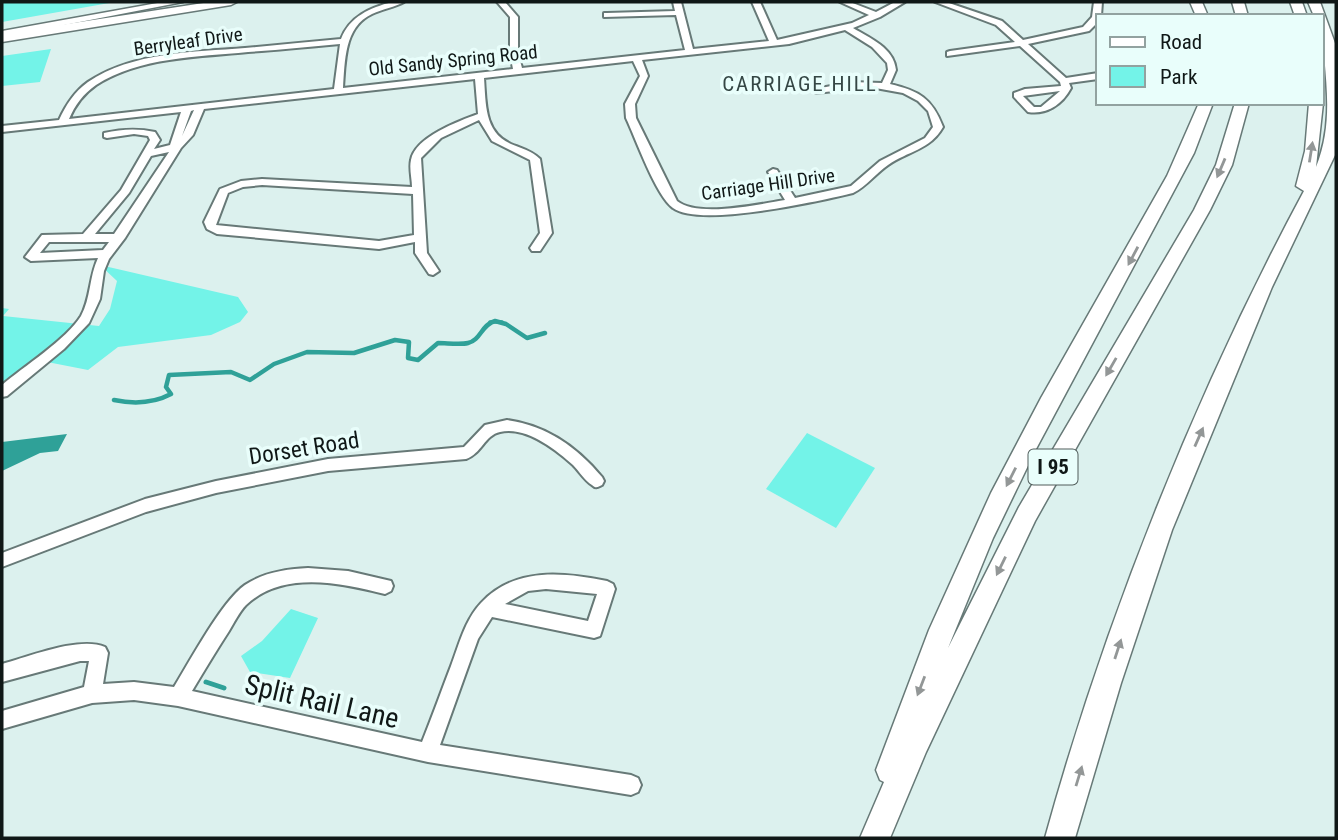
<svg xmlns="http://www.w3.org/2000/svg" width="1338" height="840" viewBox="0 0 1338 840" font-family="'Roboto Condensed',sans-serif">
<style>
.green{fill:#73f3e8}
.water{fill:#2fa198}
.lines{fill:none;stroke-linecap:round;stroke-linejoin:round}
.stream-far2{stroke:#2fa198;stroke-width:3.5}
.stream-far1{stroke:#2fa198;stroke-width:4.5}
.stream{stroke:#2fa198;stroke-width:5}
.minor-casing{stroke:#677977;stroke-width:4}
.major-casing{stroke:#677977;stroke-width:3}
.highway-casing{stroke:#677977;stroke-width:3}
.minor{fill:#fff;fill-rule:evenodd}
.major{fill:#fff;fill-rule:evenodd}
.highway{fill:#fff;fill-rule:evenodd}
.oneway{fill:#939797}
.labels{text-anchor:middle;stroke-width:7;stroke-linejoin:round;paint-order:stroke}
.far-street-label{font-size:19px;fill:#101817;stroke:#e9fefb}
.far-neighbourhood-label{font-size:21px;letter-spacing:2px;fill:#354745;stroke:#e9fefb}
.shield{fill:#e9fefb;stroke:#515d5b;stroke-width:2}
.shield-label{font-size:21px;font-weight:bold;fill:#101817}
.street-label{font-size:23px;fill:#101817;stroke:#e9fefb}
.near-street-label{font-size:28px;fill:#101817;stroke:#e9fefb}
</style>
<rect width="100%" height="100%" fill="#dcf1ee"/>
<g class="green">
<path d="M 2,2 L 115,2 L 2,22 Z"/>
<path d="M 51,49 L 40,82 L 2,86 L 2,56 Z"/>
<path d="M 100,265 L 238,297 L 248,312 L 240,322 L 211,335 L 118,347 L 88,370 L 42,361 L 2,392 L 2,308 L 9,309 L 3,316 L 99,326 L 110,309 L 117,281 Z"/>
<path d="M 807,433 L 875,468 L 836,528 L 766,489 Z"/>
<path d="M 291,609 L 318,618 L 290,678 L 250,672 L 241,656 L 262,641 Z"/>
</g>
<path class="water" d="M 67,434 L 58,451 L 40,453 L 2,471 L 2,442 Z"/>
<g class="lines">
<path class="stream-far2" d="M 490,322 L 502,322"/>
<path class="stream-far1" d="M 114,400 C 133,404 154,403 171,394 L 166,387 L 169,375 L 231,372 L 250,380 L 274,364 L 307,352 L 354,353 L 395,340 L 409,342 L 408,358 L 418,360 L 438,343 C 447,343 460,345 468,343 C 481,340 481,325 495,321 L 506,324 L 527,338 L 545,333"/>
<path class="stream" d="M 206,682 L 224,688"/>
<defs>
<g id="minor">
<path d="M 392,2 L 404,2 C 395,7 383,9 372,14 C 344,27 345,61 343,88 L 513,69 L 510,53 L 510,17 L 497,2 L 505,2 L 518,17 L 518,53 L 522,68 L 685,50 L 676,15 L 604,17 L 604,13 L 607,13 L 675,11 L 673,2 L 681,2 L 693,49 L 769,41 L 752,2 L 760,2 L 777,40 L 852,23 L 869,15 L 840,2 L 850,2 L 876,12 L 895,2 L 905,2 L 880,17 L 853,28 C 870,38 894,48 896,70 L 890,84 C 919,91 932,98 943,127 C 930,150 908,151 888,165 C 875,174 867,186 853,193 C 820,201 699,228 673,208 C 656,196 636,139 626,118 L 625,104 L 640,76 L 633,61 L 484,78 C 486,104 484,132 511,144 C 521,148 532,151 540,159 L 552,233 L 540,251 L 532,251 L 530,248 L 540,233 L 530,160 L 492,141 L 479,120 L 441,138 L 421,158 L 427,253 L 439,271 L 433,275 L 429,274 L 415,253 L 415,242 L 379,249 L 217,234 L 207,229 L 204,222 L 220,189 L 241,181 L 262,179 L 412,187 C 412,179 409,168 411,160 C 415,137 459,121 478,114 L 475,79 L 204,109 L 193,135 L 181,148 L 125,238 L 109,259 L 104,271 L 100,299 L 89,323 L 64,349 L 7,396 L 2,397 L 2,385 C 23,367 67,339 81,316 C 91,298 89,277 98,258 L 31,261 L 25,257 L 42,235 L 83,234 L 121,190 L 150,140 L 148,136 L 134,134 L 107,138 L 104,137 L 104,133 C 122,129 137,128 155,132 L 160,140 L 154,149 L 170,145 L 181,112 L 2,132 L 2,126 L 59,120 C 66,105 74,92 88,82 C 132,52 194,52 245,48 C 277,45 309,42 341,39 C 350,16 370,8 392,2 ZM 845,30 L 872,47 L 887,63 L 888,70 L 882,83 L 851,82 L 816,89 L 816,93 L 870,87 L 903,93 L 918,101 L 928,111 L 933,127 L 925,138 L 880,161 L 851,186 L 795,198 L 777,170 L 773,169 L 768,172 L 785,200 C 760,204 698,218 677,201 L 636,118 L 635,104 L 648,76 L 642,60 L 789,44 ZM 340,44 L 334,89 L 69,119 C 75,105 83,94 96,85 C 140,57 197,57 248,52 C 278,50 309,47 340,44 ZM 194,110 L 182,136 L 191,111 ZM 169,152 L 114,234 L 95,234 L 129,193 L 151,156 ZM 262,185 L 413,194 L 414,235 L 379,241 L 216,225 L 228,193 L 243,187 ZM 49,242 L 109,242 L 103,250 L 40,253 Z"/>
<path d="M 935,2 L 946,2 L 1002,21 L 1023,40 L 1083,27 L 1092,17 L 1094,2 L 1102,2 L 1101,16 L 1098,16 L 1098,22 L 1089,31 L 1028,44 L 1066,78 L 1098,73 L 1098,79 L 1069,83 L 1071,88 C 1062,105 1046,115 1028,112 L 1014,97 L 1014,93 L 1025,89 L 1061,86 L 1060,82 L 1020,46 L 947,56 L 947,52 L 950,51 L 1015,42 L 996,25 ZM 1060,91 L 1041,107 L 1034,107 L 1023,96 Z"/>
<path d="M 507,420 C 546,425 577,447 602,477 L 604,481 L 602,485 C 598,487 596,489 592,485 C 585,481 579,471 573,465 C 555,449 526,426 500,432 C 485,435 481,454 466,459 L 328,471 L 216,493 L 146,512 L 2,567 L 2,553 L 145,499 L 216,481 L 328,459 L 464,447 L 485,425 Z"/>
<path d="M 308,568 L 348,571 L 391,581 L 393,586 L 391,591 L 385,594 C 341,583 283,570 246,605 C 239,612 234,623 229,631 C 216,651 204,671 192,691 L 422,742 C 432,717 441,692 451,666 C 459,645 465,620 481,603 C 514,567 563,572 607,581 L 613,584 L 615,589 L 600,636 L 594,638 L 492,617 L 478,639 L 440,745 L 631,775 L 638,778 L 641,785 L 638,792 L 631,795 L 428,762 L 178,706 L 134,700 L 92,703 L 2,729 L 2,711 L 84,687 L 89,661 L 80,661 L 2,682 L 2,664 C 29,657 79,636 105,647 L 108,653 L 103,684 L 134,682 L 174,687 C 190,661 222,601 245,585 C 264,572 287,569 308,568 ZM 546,589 L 597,594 L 588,621 L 505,604 L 528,591 Z"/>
</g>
<path id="major" d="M 163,2 L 183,2 L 2,37 L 2,31 Z"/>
<g id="highway">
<path d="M 210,2 L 237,2 L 231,5 L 2,42 L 2,34 Z"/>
<path d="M 1190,2 L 1202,2 L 1208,16 L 1196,16 Z"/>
<path d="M 1232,2 L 1244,2 L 1248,16 L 1236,16 Z"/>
<path d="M 1290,2 L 1302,2 L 1307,16 L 1295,16 Z"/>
<path d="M 1308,2 L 1320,2 L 1336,46 L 1336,153 L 1272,287 L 1172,530 L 1121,683 L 1075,838 L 1045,838 C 1105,620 1197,390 1304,191 L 1296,186 L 1305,151 L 1309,103 L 1323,103 L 1316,167 C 1337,116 1322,67 1322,16 L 1314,16 Z"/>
<path d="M 1199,103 L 1213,103 L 1194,153 L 1036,449 L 993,538 L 948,648 L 1019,507 L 1194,210 L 1216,165 L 1235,103 L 1249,103 L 1232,165 L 1210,210 L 1035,521 L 926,752 L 890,838 L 860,838 L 884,782 L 880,780 L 876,770 L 929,630 L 991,493 L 1041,398 L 1167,176 Z"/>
</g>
</defs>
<use href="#minor" class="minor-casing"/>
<use href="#major" class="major-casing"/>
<use href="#highway" class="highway-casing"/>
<use href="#minor" class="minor"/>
<use href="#major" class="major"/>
<use href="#highway" class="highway"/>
</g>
<defs><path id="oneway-solid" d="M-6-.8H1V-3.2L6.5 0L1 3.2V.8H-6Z" transform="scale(1.75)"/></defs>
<g class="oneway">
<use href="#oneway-solid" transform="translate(1311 152) rotate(-81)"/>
<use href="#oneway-solid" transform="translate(1221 168) rotate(113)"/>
<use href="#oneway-solid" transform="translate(1133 256) rotate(118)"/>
<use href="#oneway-solid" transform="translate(1111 367) rotate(120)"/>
<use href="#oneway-solid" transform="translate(1199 437) rotate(-66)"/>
<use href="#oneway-solid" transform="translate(1011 477) rotate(117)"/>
<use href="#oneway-solid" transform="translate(1001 566) rotate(116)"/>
<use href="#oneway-solid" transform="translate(1118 649) rotate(-72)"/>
<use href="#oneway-solid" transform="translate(921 686) rotate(111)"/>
<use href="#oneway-solid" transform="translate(1079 776) rotate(-73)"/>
</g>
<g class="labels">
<g class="far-street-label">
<text transform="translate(188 41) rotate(-8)" y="7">Berryleaf Drive</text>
<text transform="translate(453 60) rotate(-6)" y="7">Old Sandy Spring Road</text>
<text transform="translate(768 184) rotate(-8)" y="7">Carriage Hill Drive</text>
</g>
<g class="far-neighbourhood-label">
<text x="800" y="91">CARRIAGE HILL</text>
</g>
<rect class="shield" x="1028.5" y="449.5" width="49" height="35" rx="5"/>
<g class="shield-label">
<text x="1053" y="474">I 95</text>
</g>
<g class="street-label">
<text transform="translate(304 448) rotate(-9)" y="8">Dorset Road</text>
</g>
<g class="near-street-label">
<text transform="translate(322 701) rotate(13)" y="10">Split Rail Lane</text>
</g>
</g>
<rect width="1338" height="840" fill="none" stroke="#101817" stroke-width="7"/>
<rect x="1096" y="14" width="228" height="91" fill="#e9fefb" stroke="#92a2a0" stroke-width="2"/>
<rect x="1110" y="37" width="35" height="10" fill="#ffffff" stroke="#92a2a0" stroke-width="2"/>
<text x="1160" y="49" font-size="21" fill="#101817">Road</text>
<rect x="1110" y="66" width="35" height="21" fill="#73f3e8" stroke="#92a2a0" stroke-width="2"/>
<text x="1160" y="84" font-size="21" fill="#101817">Park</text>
</svg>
